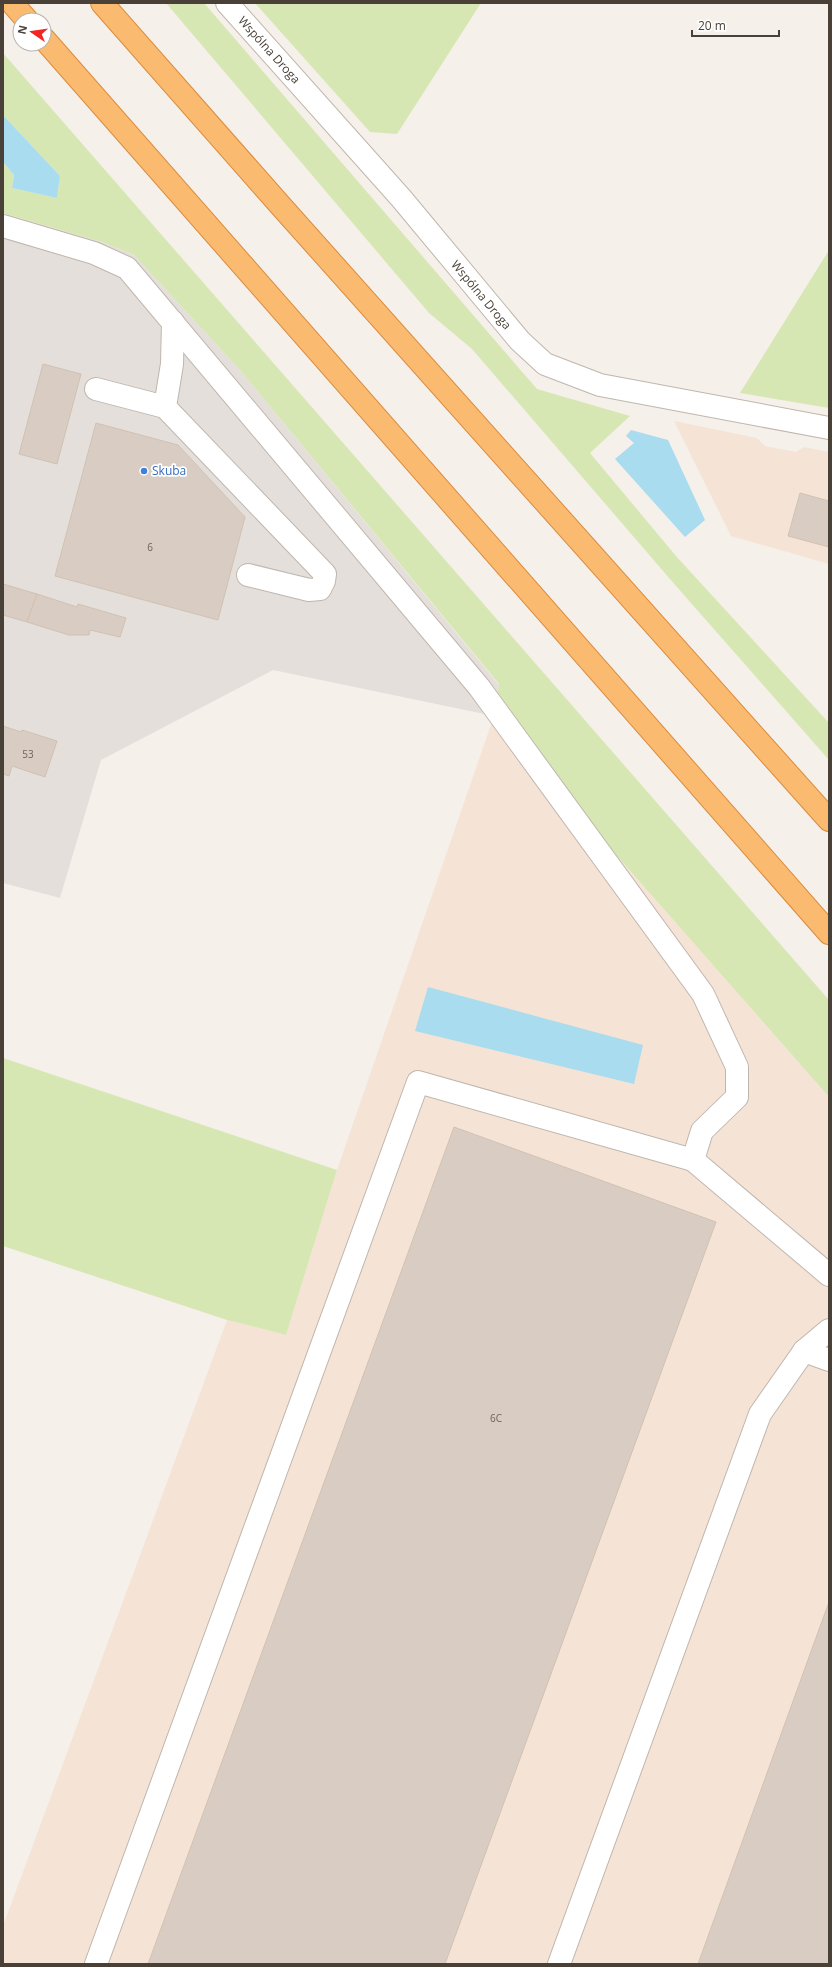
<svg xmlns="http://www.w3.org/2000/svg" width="832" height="1967" viewBox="0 0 832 1967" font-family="'Open Sans',sans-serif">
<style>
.commercial{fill:#f5e4d6}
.industrial{fill:#e4dfdb}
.green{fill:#d7e7b4}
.water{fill:#a9dcef}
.building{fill:#d9cdc3;stroke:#d1c1b3}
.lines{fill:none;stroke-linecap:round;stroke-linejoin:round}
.minor-casing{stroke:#c0b6ad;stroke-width:24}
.highway-casing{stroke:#da8c3f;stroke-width:24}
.minor{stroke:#fff;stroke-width:22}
.highway{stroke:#faba70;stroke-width:22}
.shop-dot{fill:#3f7fe0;stroke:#fff;stroke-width:1.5}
.labels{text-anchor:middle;stroke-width:3.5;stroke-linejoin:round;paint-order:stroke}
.number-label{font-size:10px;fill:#6d635b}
.street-label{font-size:12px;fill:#494038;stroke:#fff}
.shop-label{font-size:12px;fill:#366cbe;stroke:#fff;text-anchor:start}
</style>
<rect width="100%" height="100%" fill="#f5f0ea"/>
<g class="commercial">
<path d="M 674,421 L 757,438 L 765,446 L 796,452 L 804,447 L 829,452 L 829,564 L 731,536 Z"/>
<path d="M 494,716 L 829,1097 L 829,1964 L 3,1964 L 3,1926 L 227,1320 L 286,1335 L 337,1170 Z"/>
</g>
<path class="industrial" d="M 3,213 L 105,243 L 134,255 L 240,370 L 499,685 L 494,716 L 273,670 L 101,760 L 60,898 L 3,883 Z"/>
<g class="green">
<path d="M 166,3 L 204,3 L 537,389 L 630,416 L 590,453 L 676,556 L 829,723 L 829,760 L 676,586 L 472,349 L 429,313 Z"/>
<path d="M 255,3 L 481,3 L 397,134 L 370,132 Z"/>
<path d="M 3,53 L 829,1000 L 829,1097 L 494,716 L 499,684 L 240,370 L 134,255 L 105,243 L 3,213 L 3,162 L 14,175 L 12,188 L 57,198 L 60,176 L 3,115 Z"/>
<path d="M 829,250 L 829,408 L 740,393 Z"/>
<path d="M 3,1058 L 337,1170 L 286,1335 L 227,1320 L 3,1246 Z"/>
</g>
<g class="water">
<path d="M 3,115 L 60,176 L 57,198 L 12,188 L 14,175 L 3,162 Z"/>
<path d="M 631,430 L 668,440 L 705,520 L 685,537 L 615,459 L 634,443 L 626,436 Z"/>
<path d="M 428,987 L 643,1045 L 634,1084 L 415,1031 Z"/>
</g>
<g class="building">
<path d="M 43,364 L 81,374 L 57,464 L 19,454 Z"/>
<path d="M 96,423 L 178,445 L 245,517 L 218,620 L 55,576 Z"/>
<path d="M 800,493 L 829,501 L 829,547 L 788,536 Z"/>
<path d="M 3,584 L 37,594 L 27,622 L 3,615 Z"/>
<path d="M 37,594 L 77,607 L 78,604 L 126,618 L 120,637 L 90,630 L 89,635 L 69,635 L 27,622 Z"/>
<path d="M 3,726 L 21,732 L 22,730 L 57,741 L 45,777 L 12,766 L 9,776 L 3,774 Z"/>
<path d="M 454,1127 L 716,1222 L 445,1964 L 148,1964 Z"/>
<path d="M 829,1602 L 829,1964 L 698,1964 L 809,1657 Z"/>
</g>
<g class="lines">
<defs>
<g id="minor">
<path d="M 227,3 L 401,198 L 520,341 L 545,364 L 600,385 L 829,428"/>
<path d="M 3,226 L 94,253 L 127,268 L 479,687 L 703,994 L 737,1067 L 737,1097 L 702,1131 L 693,1160 L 829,1275"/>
<path d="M 173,322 L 172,364 L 165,407 L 325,574 L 324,581 L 320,589 L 309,590 L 248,575"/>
<path d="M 96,389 L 165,407"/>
<path d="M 829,1330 L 804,1351 L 829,1360"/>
<path d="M 96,1964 L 418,1082 L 693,1160"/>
<path d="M 559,1964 L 760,1414 L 804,1351"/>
</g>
<g id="highway">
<path d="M 12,3 L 27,20"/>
<path d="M 102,3 L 280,205 L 829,820"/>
<path d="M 44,39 L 829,933"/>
</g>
</defs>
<use href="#minor" class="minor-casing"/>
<use href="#highway" class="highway-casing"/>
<use href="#minor" class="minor"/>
<use href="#highway" class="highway"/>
</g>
<circle class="shop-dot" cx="144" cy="471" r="4"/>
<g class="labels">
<g class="number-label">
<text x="150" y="551">6</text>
<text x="28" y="758">53</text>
<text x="496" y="1422">6C</text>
</g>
<g class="street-label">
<text transform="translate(269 50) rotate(48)" y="4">Wspólna Droga</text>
<text transform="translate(481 295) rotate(50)" y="4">Wspólna Droga</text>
</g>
<g class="shop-label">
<text x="152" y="475">Skuba</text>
</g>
</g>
<rect width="832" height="1967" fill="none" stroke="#494038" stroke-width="8"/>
<g transform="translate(32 32) rotate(283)"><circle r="19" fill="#ffffff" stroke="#b6b3af"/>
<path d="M0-3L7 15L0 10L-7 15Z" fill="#f42522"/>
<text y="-6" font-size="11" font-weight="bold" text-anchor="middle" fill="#494038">N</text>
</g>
<path d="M692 30v6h87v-6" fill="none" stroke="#494038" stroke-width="2"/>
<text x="698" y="30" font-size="12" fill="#494038" stroke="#ffffff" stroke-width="3" paint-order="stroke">20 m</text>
</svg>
